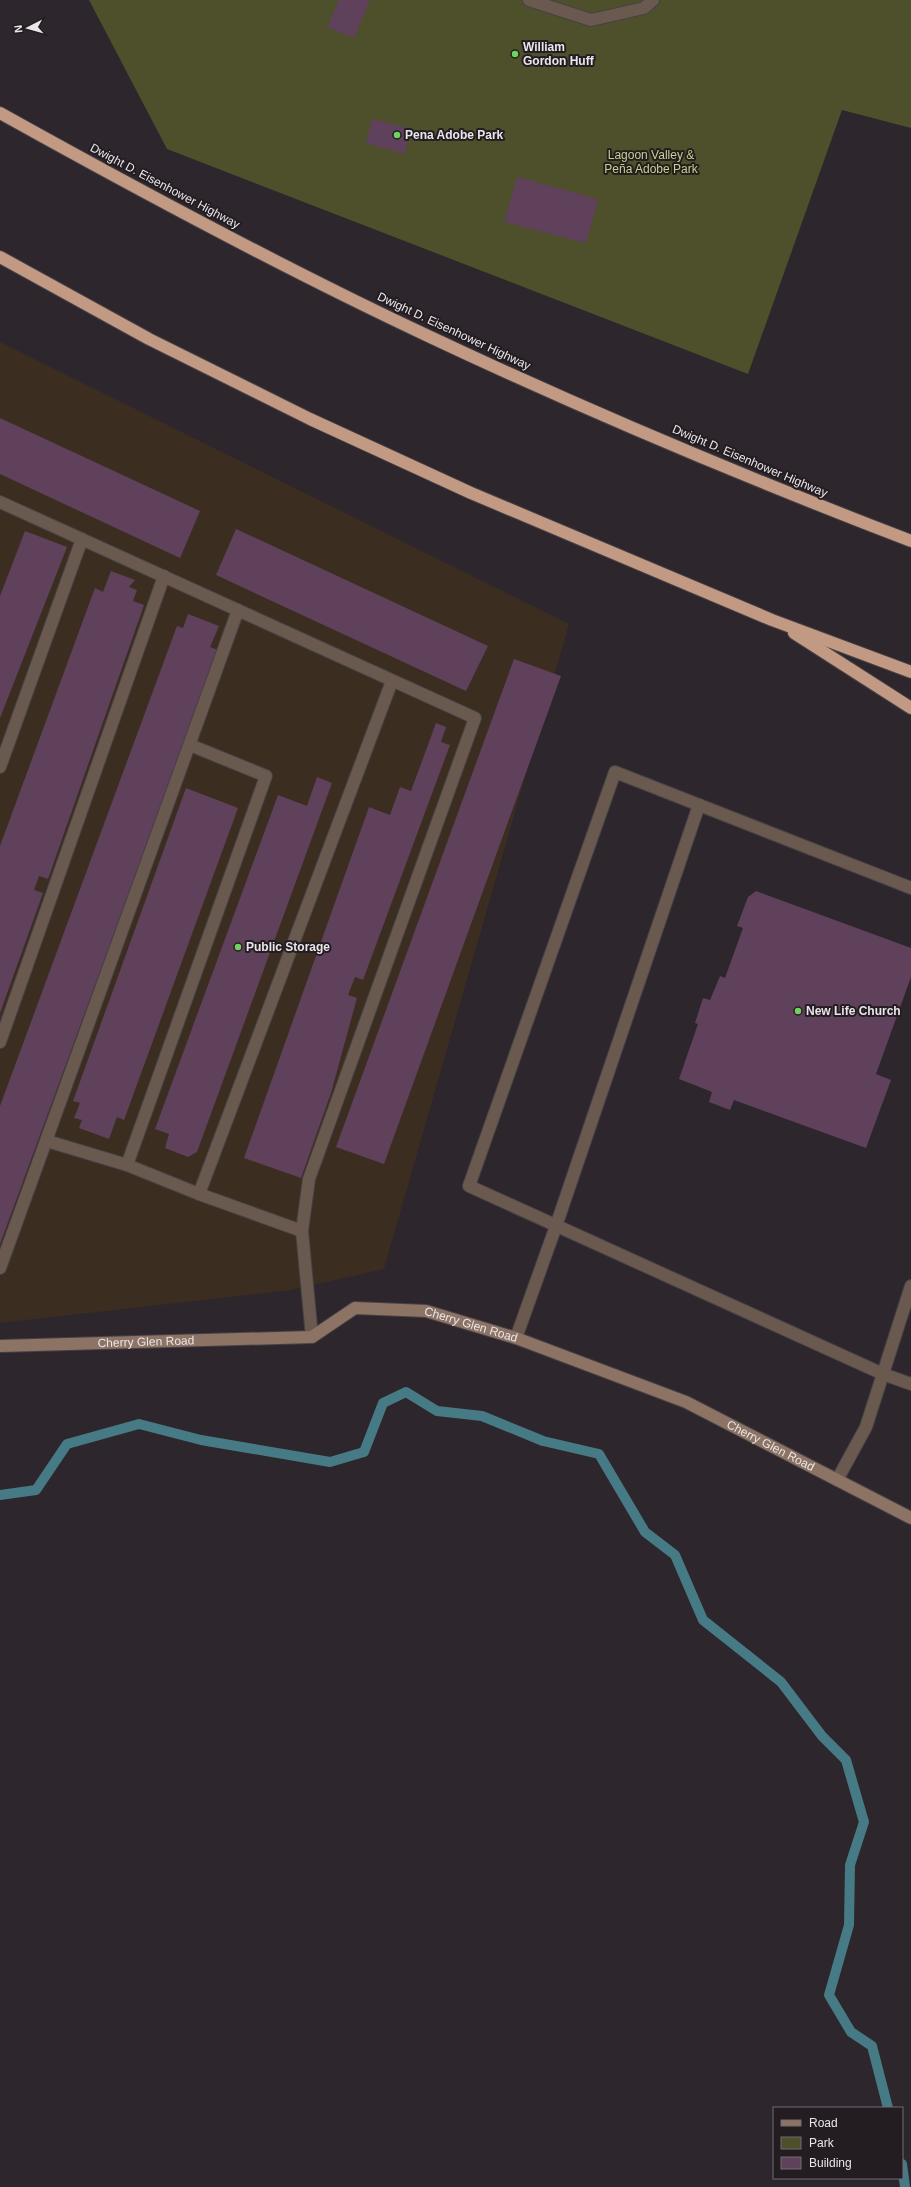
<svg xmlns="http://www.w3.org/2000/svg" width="911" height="2187" viewBox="0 0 911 2187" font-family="Arial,sans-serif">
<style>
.commercial{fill:#3c2d21}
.green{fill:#4d502a}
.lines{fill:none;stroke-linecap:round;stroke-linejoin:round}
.stream{stroke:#467a85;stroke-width:10}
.building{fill:#5f415c}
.lane-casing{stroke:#474146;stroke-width:14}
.street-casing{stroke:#474146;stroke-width:14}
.secondary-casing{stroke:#474146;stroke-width:14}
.highway-casing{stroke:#474146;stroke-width:14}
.lane{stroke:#69594f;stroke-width:12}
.street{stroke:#69594f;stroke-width:12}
.secondary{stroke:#8d7364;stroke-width:12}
.highway{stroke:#c29a83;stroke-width:12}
.poi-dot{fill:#70d35f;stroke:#231d22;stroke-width:1.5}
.labels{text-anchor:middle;stroke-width:4;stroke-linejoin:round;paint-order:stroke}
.poi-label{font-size:12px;font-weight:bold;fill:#e9e5e9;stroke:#231d22;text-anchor:start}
.park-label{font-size:12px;fill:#c9cf8b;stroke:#231d22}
.street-label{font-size:12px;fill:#e9e5e9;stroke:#231d22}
</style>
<rect width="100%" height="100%" fill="#2d262c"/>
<path class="commercial" d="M 0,342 L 569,624 L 384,1269 L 291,1290 L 0,1323 Z"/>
<path class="green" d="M 89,0 L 911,0 L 911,128 L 842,110 L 748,374 L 167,149 Z"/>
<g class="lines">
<g class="stream">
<path d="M 0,1495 L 36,1490 L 67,1444 L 139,1424 L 201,1440 L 330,1462 L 364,1452 L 383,1403 L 406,1392 L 437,1411 L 482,1416 L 543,1441 L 599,1454 L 645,1532 L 675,1555 L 703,1620 L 781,1682 L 822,1736 L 846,1760 L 864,1822 L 850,1865 L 849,1925 L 829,1995 L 851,2032 L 872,2046 L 888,2108"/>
<path d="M 902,2164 L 905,2187"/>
</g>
</g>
<g class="building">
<path d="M 339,0 L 370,0 L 354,38 L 327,27 Z"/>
<path d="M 372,119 L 411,129 L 405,154 L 366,143 Z"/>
<path d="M 517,177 L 598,199 L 586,243 L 504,222 Z"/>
<path d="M 0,418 L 200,511 L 180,558 L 0,474 Z"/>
<path d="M 236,529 L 488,646 L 466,691 L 216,575 Z"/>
<path d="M 25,531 L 67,547 L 0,718 L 0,596 Z"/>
<path d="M 111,571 L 135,580 L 129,587 L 137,590 L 133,601 L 144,605 L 48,879 L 39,876 L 34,890 L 43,893 L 0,1013 L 0,846 L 95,588 L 103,592 Z"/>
<path d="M 188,614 L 219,626 L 210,647 L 218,650 L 0,1244 L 0,1106 L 177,626 L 183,628 Z"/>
<path d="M 514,659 L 561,676 L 384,1164 L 336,1147 Z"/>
<path d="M 436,723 L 446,727 L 441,742 L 450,745 L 363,980 L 355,977 L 348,995 L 357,998 L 331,1093 L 301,1178 L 244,1158 L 369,807 L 390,815 L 400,787 L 411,791 Z"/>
<path d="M 317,777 L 332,783 L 197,1152 L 188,1157 L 165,1148 L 169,1134 L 155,1129 L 278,795 L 307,806 Z"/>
<path d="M 186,788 L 238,808 L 124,1120 L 117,1117 L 109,1139 L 79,1128 L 82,1120 L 74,1118 L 80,1103 L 73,1101 Z"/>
<path d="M 756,891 L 911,948 L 911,977 L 876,1074 L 891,1080 L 866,1148 L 734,1100 L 730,1110 L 709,1102 L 712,1092 L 679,1079 L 698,1024 L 695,1023 L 703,998 L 710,1000 L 720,976 L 725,978 L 743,928 L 737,926 L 748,897 Z"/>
</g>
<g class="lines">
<defs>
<g id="lane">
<path d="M 0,502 L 475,718 L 309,1179 L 302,1231 L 312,1337"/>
<path d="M 0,767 L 82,539"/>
<path d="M 911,888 L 615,772 L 469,1186 L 883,1374 L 911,1384"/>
<path d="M 0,1042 L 164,576"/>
<path d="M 47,1141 L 127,1165 L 199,1194 L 302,1231"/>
<path d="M 127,1165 L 266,776 L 190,745"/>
<path d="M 199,1194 L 392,681"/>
<path d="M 0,1268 L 238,610"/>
<path d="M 516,1338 L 556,1226 L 699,805"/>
<path d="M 837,1480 L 866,1427 L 911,1286"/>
</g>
<path id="street" d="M 529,0 L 591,20 L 644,8 L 653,0"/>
<g id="secondary">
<path id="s1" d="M 0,1346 L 312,1337 L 355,1308 L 426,1311 L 516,1338 L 686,1402 L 911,1518"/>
</g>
<g id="highway">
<path d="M 0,113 C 140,191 281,267 426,335 C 585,410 747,478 911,541"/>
<path d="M 0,257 L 149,339 L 310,419 L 471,493 L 772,620 L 911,672"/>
<path d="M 794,633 L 911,708"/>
</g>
</defs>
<use href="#lane" class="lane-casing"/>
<use href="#street" class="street-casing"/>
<use href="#secondary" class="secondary-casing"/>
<use href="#highway" class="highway-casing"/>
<use href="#lane" class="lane"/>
<use href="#street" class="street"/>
<use href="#secondary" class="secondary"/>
<use href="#highway" class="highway"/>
</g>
<g class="poi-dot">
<circle cx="515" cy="54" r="4"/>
<circle cx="397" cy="135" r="4"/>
<circle cx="238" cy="947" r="4"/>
<circle cx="798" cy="1011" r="4"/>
</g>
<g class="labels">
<g class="poi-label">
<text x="523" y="51">William<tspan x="523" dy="14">Gordon Huff</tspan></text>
<text x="405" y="139">Pena Adobe Park</text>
<text x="246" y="951">Public Storage</text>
<text x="806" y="1015">New Life Church</text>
</g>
<g class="park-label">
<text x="651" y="159">Lagoon Valley &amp;<tspan x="651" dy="14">Peña Adobe Park</tspan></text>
</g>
<g class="street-label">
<text transform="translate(165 186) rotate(28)" y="4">Dwight D. Eisenhower Highway</text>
<text transform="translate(454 331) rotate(25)" y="4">Dwight D. Eisenhower Highway</text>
<text transform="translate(750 461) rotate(23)" y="4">Dwight D. Eisenhower Highway</text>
<text dy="4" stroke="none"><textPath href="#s1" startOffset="482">Cherry Glen Road</textPath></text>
<text dy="4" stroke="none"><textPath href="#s1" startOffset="146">Cherry Glen Road</textPath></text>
<text dy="4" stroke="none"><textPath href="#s1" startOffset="806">Cherry Glen Road</textPath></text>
</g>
</g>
<rect x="773" y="2107" width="130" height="72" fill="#231d22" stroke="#726d72"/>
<rect x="781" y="2120" width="20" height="6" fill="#8d7364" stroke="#726d72"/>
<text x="809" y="2127" font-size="12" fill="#e9e5e9">Road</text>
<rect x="781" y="2137" width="20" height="12" fill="#4d502a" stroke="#726d72"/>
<text x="809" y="2147" font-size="12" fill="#e9e5e9">Park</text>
<rect x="781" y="2157" width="20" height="12" fill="#5f415c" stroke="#726d72"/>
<text x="809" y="2167" font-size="12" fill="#e9e5e9">Building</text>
<g transform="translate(28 28) rotate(264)" stroke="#231d22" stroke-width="3" paint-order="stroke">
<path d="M0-3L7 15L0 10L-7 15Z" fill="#e9e5e9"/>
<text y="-6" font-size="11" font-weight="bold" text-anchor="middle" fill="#e9e5e9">N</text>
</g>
</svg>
